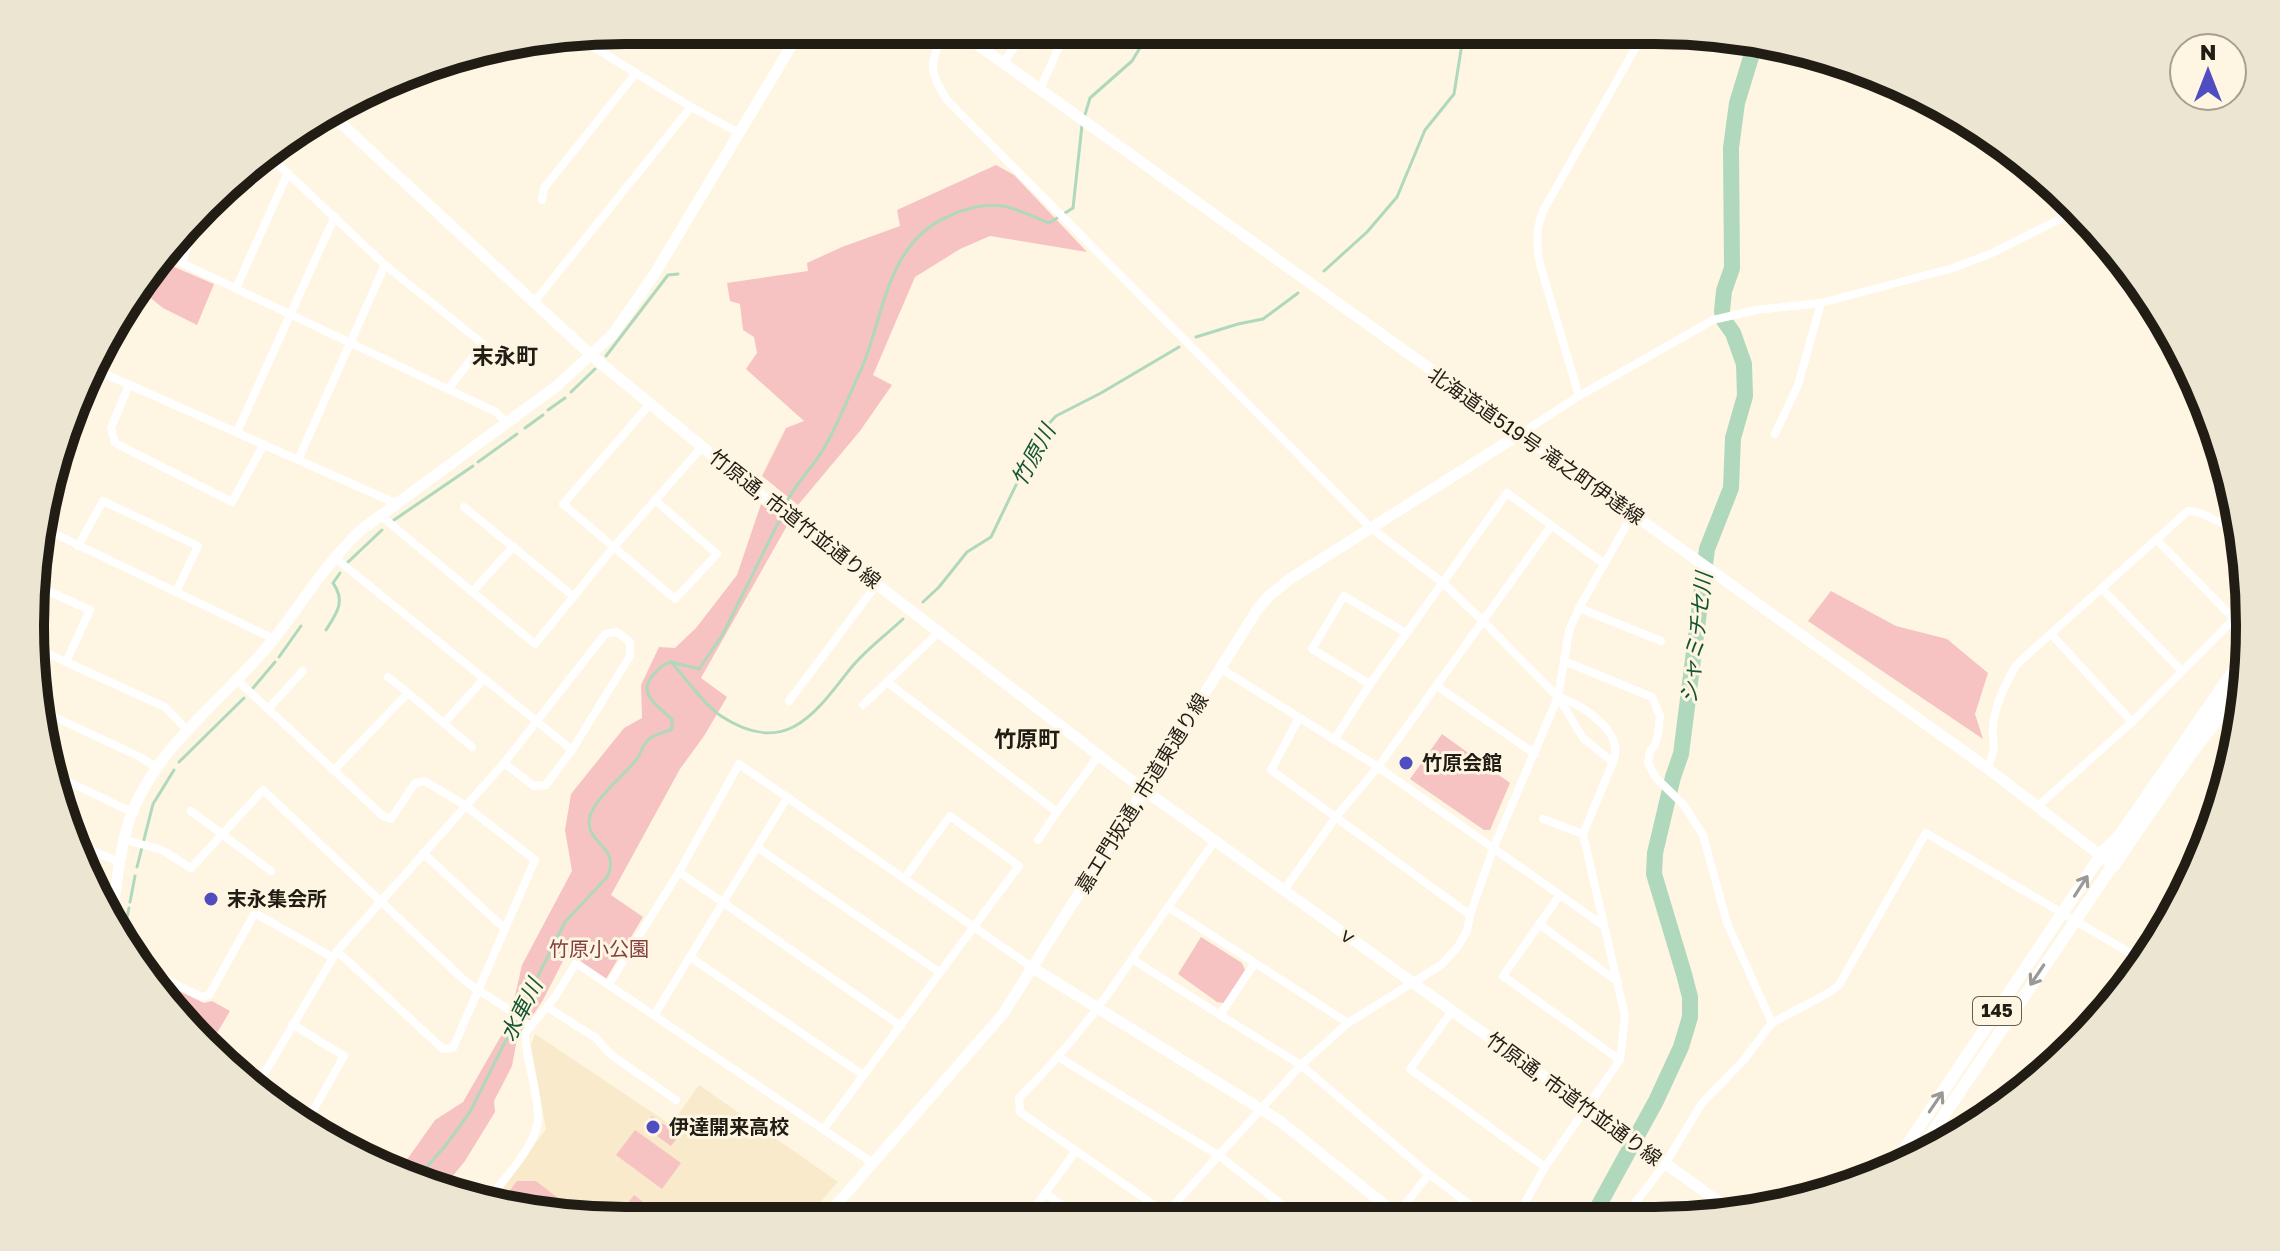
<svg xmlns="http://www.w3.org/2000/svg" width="2280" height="1251" viewBox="0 0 2280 1251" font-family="'Golos Text','Noto Sans JP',sans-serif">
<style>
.built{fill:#f8eaca}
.green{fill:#f6c3c2}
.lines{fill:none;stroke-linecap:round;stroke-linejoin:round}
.stream{stroke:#afd8bc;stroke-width:3}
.river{stroke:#afd8bc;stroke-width:16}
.street{stroke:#fff;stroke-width:8}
.secondary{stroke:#fff;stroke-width:11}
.primary{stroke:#fff;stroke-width:12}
.highway{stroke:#fff;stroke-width:14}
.oneway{stroke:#9b9996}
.poi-dot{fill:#504dc3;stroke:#fef6e2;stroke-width:3}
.labels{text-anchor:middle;stroke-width:6;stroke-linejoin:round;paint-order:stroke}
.shield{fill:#fef6e2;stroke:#635e52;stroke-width:2}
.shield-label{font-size:18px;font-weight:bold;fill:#211d15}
.street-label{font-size:20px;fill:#211d15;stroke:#fef6e2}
.poi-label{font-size:20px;font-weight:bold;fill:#211d15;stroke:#fef6e2;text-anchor:start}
.park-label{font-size:20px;fill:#824142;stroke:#fef6e2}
.neighbourhood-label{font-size:22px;font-weight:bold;fill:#211d15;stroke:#fef6e2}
.water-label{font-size:22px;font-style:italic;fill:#145633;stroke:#fef6e2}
.rim{fill:none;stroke:#211d15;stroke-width:10}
</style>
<rect width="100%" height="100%" fill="#fef6e2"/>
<path class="built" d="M 535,1034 L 671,1125 L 699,1085 L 838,1182 L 805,1219 L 587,1220 L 491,1204 L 546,1129 L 531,1045 Z"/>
<g class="green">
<path d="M 996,165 L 1014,175 L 1087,252 L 990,236 L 960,249 L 915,277 L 873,375 L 892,385 L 860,431 L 798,505 L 762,476 L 786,428 L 804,421 L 746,369 L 757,353 L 754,337 L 743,330 L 740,304 L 730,301 L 727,283 L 808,271 L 807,263 L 842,247 L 900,226 L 897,210 Z"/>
<path d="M 181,240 L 172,266 L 214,284 L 197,325 L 163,308 L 137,287 Z"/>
<path d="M 761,504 L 788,524 L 701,678 L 727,697 L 704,736 L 680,769 L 611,895 L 643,917 L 606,979 L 568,956 L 563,961 L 543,1000 L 517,1039 L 512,1066 L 494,1101 L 495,1112 L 465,1161 L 442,1189 L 399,1171 L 435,1120 L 463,1102 L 509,1022 L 522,965 L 572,871 L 565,830 L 571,794 L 624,728 L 642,718 L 641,685 L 659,647 L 675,648 L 696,628 L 737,575 Z"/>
<path d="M 1831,591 L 1896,626 L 1947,639 L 1988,673 L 1975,714 L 1983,739 L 1808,621 Z"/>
<path d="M 1442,734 L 1510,783 L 1490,830 L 1484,830 L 1410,779 Z"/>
<path d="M 1201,937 L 1242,963 L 1245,970 L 1224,1003 L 1217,1002 L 1178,974 Z"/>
<path d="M 177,990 L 204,1003 L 212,1001 L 230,1011 L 210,1045 L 177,1018 L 167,1001 L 173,991 Z"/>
<path d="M 652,1116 L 679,1135 L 671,1146 L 644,1127 Z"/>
<path d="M 635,1130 L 681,1163 L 662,1189 L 616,1155 Z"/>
<path d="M 517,1181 L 536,1181 L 585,1219 L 499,1205 Z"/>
<path d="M 634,1195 L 655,1211 L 648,1220 L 615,1220 Z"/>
</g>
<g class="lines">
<g class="stream">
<path d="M 1084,118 L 1090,98 L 1132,61 L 1150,31"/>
<path d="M 1324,271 L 1367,232 L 1397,197 L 1425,130 L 1454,94 L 1464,31"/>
<path d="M 1196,337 L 1238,324 L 1263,319 L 1298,293"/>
<path d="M 606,356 L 668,275 L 678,274"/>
<path d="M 571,392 L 595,369"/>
<path d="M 548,410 L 565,398"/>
<path d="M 525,428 L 543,415"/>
<path d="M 478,462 L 517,434"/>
<path d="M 786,503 C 795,485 810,470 821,453 C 837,428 848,397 861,370 C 885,314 886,243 949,216 C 966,208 984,203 1003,206 C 1018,209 1034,217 1049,223 L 1073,208 L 1082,125"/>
<path d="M 394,520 L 473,466"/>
<path d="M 347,563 L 382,530"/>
<path d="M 923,602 L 939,587 L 967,552 L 991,537 L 1042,431 L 1056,416 L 1101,393 L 1179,347"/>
<path d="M 326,630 C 337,613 346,601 333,583 L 340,573"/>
<path d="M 279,657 L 301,626"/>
<path d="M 671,662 C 685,677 704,705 721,716 C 784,757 813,717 850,669 C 865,650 886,635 903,619"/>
<path d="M 671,662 L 699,669 L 723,634 L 781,517"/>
<path d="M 253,688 L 275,662"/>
<path d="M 179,762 L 244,698"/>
<path d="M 137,867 L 153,804 L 174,770"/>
<path d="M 130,902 L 135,876"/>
<path d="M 124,932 L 129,908"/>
<path d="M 417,1178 L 446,1145 L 470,1112 L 565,922 L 607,877 C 621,849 590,845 589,823 C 588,803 624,776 636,760 C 641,754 643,744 649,739 C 654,735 665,732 672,729 L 672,719 C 657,706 635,692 655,673 C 660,668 663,664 671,662"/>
</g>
<path class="river" d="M 1593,1216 L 1656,1101 L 1681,1047 L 1690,1017 L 1690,997 L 1684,974 L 1654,874 L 1655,853 L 1673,777 L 1681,754 L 1707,549 L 1731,488 L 1733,438 L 1745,396 L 1744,364 L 1733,333 L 1723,319 L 1722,311 L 1724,291 L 1732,268 L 1731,148 L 1737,103 L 1755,44"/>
<g class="street">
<path d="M 948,30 C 928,59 928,71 947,100 L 1371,528 L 1443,583 L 1483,621 L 1558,697 L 1583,738 L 1613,762 L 1583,834 L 1625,1016 L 1620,1060 L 1545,1167 L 1410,1069 L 1452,1011"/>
<path d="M 579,38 L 691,107 L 739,133"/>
<path d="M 1003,63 L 1018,42 L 1011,30"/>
<path d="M 1040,89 L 1066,31"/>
<path d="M 265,152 L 385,265 L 483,344 L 448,389"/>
<path d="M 542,200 L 544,188 L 636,73"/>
<path d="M 195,225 L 182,263 L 496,412 L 507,423"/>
<path d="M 236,288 L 288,173"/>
<path d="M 535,301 L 691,107"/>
<path d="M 96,370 L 395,503"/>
<path d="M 129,385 L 111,428 L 115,443 L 232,502 L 264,444"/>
<path d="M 1579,396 L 1540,264 C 1536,244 1536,230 1543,211 L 1645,31"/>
<path d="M 650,404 L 563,504 L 675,599 L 717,554 L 655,500"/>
<path d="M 237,432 L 335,216"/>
<path d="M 1520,434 L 1579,396 L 1713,320 L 1756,310 L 1821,303 L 1953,268 L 1990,254 L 2078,210"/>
<path d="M 1775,434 L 1798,385 L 1821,303"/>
<path d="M 298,460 L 385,265"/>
<path d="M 49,485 L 64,440"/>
<path d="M 464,507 L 573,596"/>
<path d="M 380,515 L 535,644 L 613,548 L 702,447"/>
<path d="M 45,529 L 274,639"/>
<path d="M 78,546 L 103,501 L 198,546 L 176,592"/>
<path d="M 334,557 L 572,750"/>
<path d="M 2103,590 L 2182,671"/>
<path d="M 472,592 L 514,546"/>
<path d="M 1579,608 L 1661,641"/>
<path d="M 2052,635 L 2132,722"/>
<path d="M 33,646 L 66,662 L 90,610 L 39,587"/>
<path d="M 1564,661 L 1652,697 L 1660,716 L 1658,735 L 1655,745 L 1650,751 L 1648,763 L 1656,778 L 1683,804 L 1703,835 L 1727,923 L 1772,1023"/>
<path d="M 66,662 L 165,707 L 187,730"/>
<path d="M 1220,668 L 1378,767 L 1604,926"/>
<path d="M 388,677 L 408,693"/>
<path d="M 238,681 L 383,816 L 391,819 L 415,783 L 425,781 L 466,806 L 535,860 L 453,1048 L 443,1049 L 337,951"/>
<path d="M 887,682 L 1057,812 L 1099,755"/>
<path d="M 1370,684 L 1312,649 L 1344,596 L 1406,633"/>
<path d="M 1437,686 L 1535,754"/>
<path d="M 1559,697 C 1582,705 1626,732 1613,762"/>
<path d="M 789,701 L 877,584"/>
<path d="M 863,705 L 940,631"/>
<path d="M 268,709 L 303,671"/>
<path d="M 42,711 L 140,757 L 156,767"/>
<path d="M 1299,718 L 1271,770 L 1470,915"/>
<path d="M 444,723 L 483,680"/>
<path d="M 1334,740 L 1370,684 L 1507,493 L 1603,563"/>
<path d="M 1987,768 C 2000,742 1989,741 1994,719 C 1997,700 2007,682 2016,665 L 2188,511 C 2207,511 2220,527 2239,528"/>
<path d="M 334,770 L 408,693 L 472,747"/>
<path d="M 58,777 L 132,812"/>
<path d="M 2038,806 L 2132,722 L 2234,619 L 2157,540"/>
<path d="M 191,811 L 271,871"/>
<path d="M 1543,819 L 1583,834"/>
<path d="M 126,840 L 162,850 L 191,868 L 263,790 L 464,980 C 487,998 509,1006 531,1027"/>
<path d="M 1038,840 L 1057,812"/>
<path d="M 73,842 L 121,863"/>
<path d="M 1214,842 L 1168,907 L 1348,1023"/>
<path d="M 758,848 L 939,972"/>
<path d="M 423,853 L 505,929"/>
<path d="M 679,872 L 901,1026"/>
<path d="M 1284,890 L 1336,817 L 1378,767 L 1551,526"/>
<path d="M 1559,896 L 1503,976 L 1620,1060"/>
<path d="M 1539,924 L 1618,982"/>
<path d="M 690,957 L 863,1075"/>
<path d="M 1132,959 L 1168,907"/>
<path d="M 1255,963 L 1220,1015 L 1301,1065 L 1429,1174 L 1486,1217"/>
<path d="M 147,969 L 173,983"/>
<path d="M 609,984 L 679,872 L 739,764 L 1033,968"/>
<path d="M 165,998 L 173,983 L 202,997 L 209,995 L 255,913 L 332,957"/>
<path d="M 547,1007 L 596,1038 L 610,1054 L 676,1100"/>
<path d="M 655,1014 L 787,798"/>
<path d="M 292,1024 L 344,1056 L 306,1123"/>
<path d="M 1060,1058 L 1218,1155 L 1298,1217"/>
<path d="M 258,1084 L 337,951 L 504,763 L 605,634 L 617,632 L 630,642 L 630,656 L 572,750 L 546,785 L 534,786 L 504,763"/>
<path d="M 823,1130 L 1019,866 L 950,816 L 904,879"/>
<path d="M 1045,1193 L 1080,1218"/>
<path d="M 486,1203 C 501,1182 537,1145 538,1119 C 538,1090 526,1062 525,1033 L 555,997 L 576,963 L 873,1163"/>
<path d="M 1396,1216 L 1429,1174"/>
<path d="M 1625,1216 L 1665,1164 L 1702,1103 L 1743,1061 L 1772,1023 L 1832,991 L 1839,985 L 1926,833 L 2142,960"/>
<path d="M 1517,1217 L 1545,1167"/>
<path d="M 1027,1218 L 1075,1152"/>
<path d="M 1162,1218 L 1301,1065 L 1348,1023 L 1441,965 L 1457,948 L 1467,931 L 1470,915 L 1493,849 L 1558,697 L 1569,631 L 1579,608 L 1633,514"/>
<path d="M 1173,1218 L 1020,1112 L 1019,1098 C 1063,1054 1098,1011 1132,959 L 1220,1015"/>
<path d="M 919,1219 L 922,1214"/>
</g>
<g class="secondary">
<path d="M 957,30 L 1987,768 L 2113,865"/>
<path d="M 333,116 L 592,356 L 762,496 L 1144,790 L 1737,1215"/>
<path d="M 112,912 C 118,880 120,841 133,810 C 163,740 226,698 273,640 C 302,603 326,563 361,530 L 558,385 L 613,334 L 654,275 L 801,30"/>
<path d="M 1033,968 L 1280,1121 L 1400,1217"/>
<path d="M 824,1219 L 1003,1014 L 1257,610 L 1269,596 L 1290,579 L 1520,434"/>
</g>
<g class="primary">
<path d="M 1917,1155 L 2113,865"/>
<path d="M 1893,1166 L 2101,855"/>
</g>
<g class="highway">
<path d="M 2101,855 L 2121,835 L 2247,653"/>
<path d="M 2113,865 L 2188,756 L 2246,681"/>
</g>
</g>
<defs><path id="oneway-shaft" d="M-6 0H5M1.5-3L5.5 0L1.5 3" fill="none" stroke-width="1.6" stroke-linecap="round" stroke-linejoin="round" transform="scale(2)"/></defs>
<g class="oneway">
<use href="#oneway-shaft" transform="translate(2081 886) rotate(-57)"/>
<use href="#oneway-shaft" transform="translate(2037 975) rotate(124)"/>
<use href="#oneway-shaft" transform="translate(1936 1102) rotate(-56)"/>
</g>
<g class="poi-dot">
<circle cx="1406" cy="763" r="8"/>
<circle cx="211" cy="899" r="8"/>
<circle cx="653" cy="1127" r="8"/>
</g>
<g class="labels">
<rect class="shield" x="1973" y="997" width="48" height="28" rx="6"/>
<g class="shield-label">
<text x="1997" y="1017">145</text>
</g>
<g class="street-label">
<text transform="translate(1536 446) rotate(35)" y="7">北海道道519号 滝之町伊達線</text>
<text transform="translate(795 519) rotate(38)" y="7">竹原通, 市道竹並通り線</text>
<text transform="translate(1142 793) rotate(-58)" y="7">嘉エ門坂通, 市道東通り線</text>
<text transform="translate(1348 936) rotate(36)" y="7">ｖ</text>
<text transform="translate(1574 1099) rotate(36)" y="7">竹原通, 市道竹並通り線</text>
</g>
<g class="poi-label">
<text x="1422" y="770">竹原会館</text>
<text x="227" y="906">末永集会所</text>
<text x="669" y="1134">伊達開来高校</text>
</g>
<g class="park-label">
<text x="599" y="956">竹原小公園</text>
</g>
<g class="neighbourhood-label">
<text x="505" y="364">末永町</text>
<text x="1027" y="747">竹原町</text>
</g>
<g class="water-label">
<text transform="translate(1033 455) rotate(-61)" y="8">竹原川</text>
<text transform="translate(1696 638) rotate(-83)" y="8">シャミチセ川</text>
<text transform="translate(521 1010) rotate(-63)" y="8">水車川</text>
</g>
</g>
<path d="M0 0H2280V1251H0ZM625 44H1655A581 581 0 0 1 2236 625V626A581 581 0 0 1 1655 1207H625A581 581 0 0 1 44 626V625A581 581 0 0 1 625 44Z" fill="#ece5d2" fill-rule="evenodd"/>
<path class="rim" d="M625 44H1655A581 581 0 0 1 2236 625V626A581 581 0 0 1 1655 1207H625A581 581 0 0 1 44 626V625A581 581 0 0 1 625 44Z"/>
<g transform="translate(2208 72)"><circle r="38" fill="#fef6e2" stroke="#a69f90" stroke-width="2"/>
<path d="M0-6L14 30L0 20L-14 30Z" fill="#504dc3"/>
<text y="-12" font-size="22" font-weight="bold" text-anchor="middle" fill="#211d15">N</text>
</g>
</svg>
